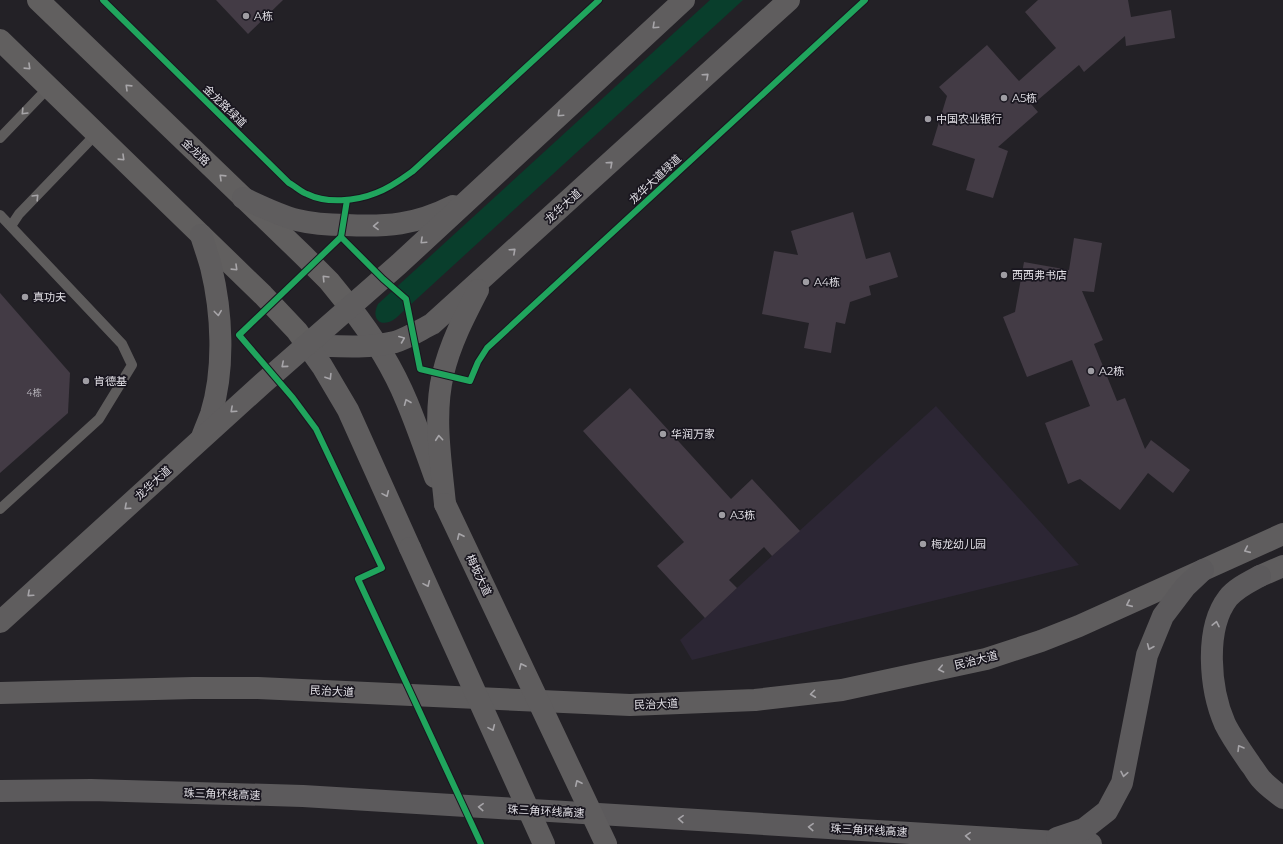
<svg xmlns="http://www.w3.org/2000/svg" width="1283" height="844" viewBox="0 0 1283 844" font-family="Montserrat,'Noto Sans SC',sans-serif">
<style>
.built{fill:#2c2634}
.green{fill:#093e2c}
.building{fill:#433b45}
.lines{fill:none;stroke-linecap:round;stroke-linejoin:round}
.path{stroke:#5b595b;stroke-width:2.5;stroke-dasharray:3 2;stroke-linecap:butt}
.lane{stroke:#5e5c5c;stroke-width:10}
.secondary{stroke:#615f5f;stroke-width:22}
.primary{stroke:#5f5d5e;stroke-width:22}
.highway{stroke:#5c5a5c;stroke-width:22}
.primary-bridge{stroke:#5f5d5e;stroke-width:22}
.cycleway-casing{stroke:#19161f;stroke-width:8}
.cycleway{stroke:#20a55d;stroke-width:6}
.oneway{stroke:#a7a5a9}
.oneway2{stroke:#a8a6a9}
.oneway3{stroke:#a7a5a8}
.oneway4{stroke:#a6a4a8}
.poi-dot{fill:#9f9da3;stroke:#19161f;stroke-width:1.5}
.labels{text-anchor:middle;stroke-width:3.5;stroke-linejoin:round;paint-order:stroke}
.number-label{font-size:9px;fill:#bab7be}
.poi-label{font-size:11px;fill:#e2e0e6;stroke:#19161f;text-anchor:start}
.street-label{font-size:11px;fill:#e2e0e6;stroke:#19161f}
</style>
<rect width="100%" height="100%" fill="#232126"/>
<path class="built" d="M 936,406 L 1079,565 L 692,660 L 680,640 Z"/>
<path class="green" d="M 710,0 L 743,0 L 396,318 C 382,329 370,320 378,304 Z"/>
<g class="building">
<path d="M 216,0 L 283,0 L 248,34 Z"/>
<path d="M 1038,0 L 1128,0 L 1131,17 L 1171,10 L 1175,38 L 1126,46 L 1125,36 L 1084,72 L 1079,65 L 1032,105 L 1038,112 L 998,147 L 1008,151 L 993,198 L 966,190 L 975,159 L 932,145 L 947,96 L 939,87 L 987,45 L 1019,81 L 1056,48 L 1025,12 Z"/>
<path d="M 853,212 L 866,259 L 890,252 L 898,277 L 869,286 L 871,295 L 850,302 L 845,324 L 836,322 L 831,353 L 804,348 L 809,323 L 762,314 L 774,251 L 798,255 L 791,231 Z"/>
<path d="M 1074,238 L 1102,243 L 1094,292 L 1082,291 L 1103,340 L 1094,344 L 1117,401 L 1125,398 L 1145,449 L 1151,440 L 1190,470 L 1173,493 L 1148,473 L 1120,510 L 1080,479 L 1068,484 L 1045,423 L 1090,406 L 1072,360 L 1027,377 L 1003,317 L 1015,312 L 1024,262 L 1069,270 Z"/>
<path d="M 0,293 L 70,373 L 68,413 L 0,473 Z"/>
<path d="M 630,388 L 731,499 L 752,479 L 800,531 L 772,556 L 764,547 L 729,580 L 737,588 L 705,618 L 657,566 L 684,542 L 583,431 Z"/>
</g>
<g class="lines">
<g class="path">
<path d="M 244,330 L 254,321"/>
<path d="M 244,340 L 259,357"/>
</g>
<g class="lane">
<path d="M 0,138 L 49,87"/>
<path d="M 0,215 L 122,344 L 132,365 L 99,419 L 0,509"/>
<path d="M 11,226 L 19,214 L 97,133"/>
</g>
<g class="secondary">
<path d="M 38,0 L 303,255 L 329,281 L 350,307"/>
<path d="M 0,40 L 263,295 L 297,331 L 307,345"/>
</g>
<g class="primary">
<path d="M 243,198 C 260,206 278,215 297,220 C 313,224 329,225 346,225 C 387,227 415,225 453,206"/>
<path d="M 201,235 C 204,245 208,256 211,267 C 222,312 225,369 211,414 C 208,422 205,429 202,437"/>
<path d="M 350,307 C 373,336 393,368 407,402 C 417,426 426,452 435,477"/>
<path d="M 307,345 C 336,346 367,349 395,342 C 408,338 420,330 432,324 L 789,0"/>
<path d="M 307,345 L 322,366 L 348,410 L 410,548"/>
<path d="M 445,504 C 441,462 433,416 443,374 C 450,344 464,317 478,290"/>
<path d="M 1260,576 L 1283,566"/>
<path d="M 0,622 L 262,384 L 399,264 L 684,0"/>
<path d="M 0,693 L 193,688 L 258,688 L 630,705 L 755,700 L 842,690 L 986,659 L 1041,641 L 1079,626 L 1283,534"/>
</g>
<g class="highway">
<path d="M 1260,576 C 1249,582 1236,588 1228,598 C 1204,629 1210,690 1225,724 C 1232,738 1242,752 1251,765 C 1255,770 1258,776 1262,780 C 1268,787 1276,792 1283,798"/>
<path d="M 0,791 L 91,790 L 303,796 L 1091,844"/>
<path d="M 1057,838 L 1084,829 L 1107,811 L 1122,783 L 1147,655 L 1163,616 L 1185,587 L 1203,570"/>
</g>
<g class="primary-bridge">
<path d="M 445,504 L 606,844"/>
<path d="M 410,548 L 544,844"/>
</g>
<defs>
<g id="cycleway">
<path d="M 103,0 L 289,183 C 295,186 301,192 307,194 C 327,204 356,201 376,193 C 390,188 402,179 413,171 L 599,0"/>
<path d="M 347,200 L 341,237 L 239,335 L 293,398 L 316,429 L 382,568 L 358,579 L 481,844"/>
<path d="M 341,237 L 383,279 L 406,299 L 420,369 L 470,381 L 478,362 L 487,348 L 865,0"/>
</g>
</defs>
<use href="#cycleway" class="cycleway-casing"/>
<use href="#cycleway" class="cycleway"/>
</g>
<defs><path id="oneway-chevron" d="M-2-3.5L2.5 0L-2 3.5" fill="none" stroke-width="1.6" stroke-linecap="round" stroke-linejoin="round"/></defs>
<g class="oneway">
<use href="#oneway-chevron" transform="translate(655 26) rotate(137)"/>
<use href="#oneway-chevron" transform="translate(706 76) rotate(-42)"/>
<use href="#oneway-chevron" transform="translate(560 114) rotate(137)"/>
<use href="#oneway-chevron" transform="translate(610 164) rotate(-42)"/>
<use href="#oneway-chevron" transform="translate(376 226) rotate(179)"/>
<use href="#oneway-chevron" transform="translate(423 241) rotate(137)"/>
<use href="#oneway-chevron" transform="translate(513 251) rotate(-42)"/>
<use href="#oneway-chevron" transform="translate(218 313) rotate(83)"/>
<use href="#oneway-chevron" transform="translate(402 339) rotate(-22)"/>
<use href="#oneway-chevron" transform="translate(284 365) rotate(139)"/>
<use href="#oneway-chevron" transform="translate(329 377) rotate(58)"/>
<use href="#oneway-chevron" transform="translate(407 402) rotate(-112)"/>
<use href="#oneway-chevron" transform="translate(233 410) rotate(138)"/>
<use href="#oneway-chevron" transform="translate(439 438) rotate(-95)"/>
<use href="#oneway-chevron" transform="translate(386 494) rotate(66)"/>
<use href="#oneway-chevron" transform="translate(127 507) rotate(138)"/>
<use href="#oneway-chevron" transform="translate(460 536) rotate(-115)"/>
<use href="#oneway-chevron" transform="translate(1247 550) rotate(156)"/>
<use href="#oneway-chevron" transform="translate(427 584) rotate(66)"/>
<use href="#oneway-chevron" transform="translate(30 594) rotate(138)"/>
<use href="#oneway-chevron" transform="translate(1129 604) rotate(156)"/>
<use href="#oneway-chevron" transform="translate(522 666) rotate(-115)"/>
<use href="#oneway-chevron" transform="translate(941 669) rotate(168)"/>
<use href="#oneway-chevron" transform="translate(813 694) rotate(173)"/>
<use href="#oneway-chevron" transform="translate(492 728) rotate(66)"/>
<use href="#oneway-chevron" transform="translate(578 783) rotate(-115)"/>
</g>
<g class="oneway2">
<use href="#oneway-chevron" transform="translate(28 67) rotate(44)"/>
<use href="#oneway-chevron" transform="translate(128 87) rotate(-136)"/>
<use href="#oneway-chevron" transform="translate(122 158) rotate(44)"/>
<use href="#oneway-chevron" transform="translate(222 177) rotate(-136)"/>
<use href="#oneway-chevron" transform="translate(235 268) rotate(44)"/>
<use href="#oneway-chevron" transform="translate(325 278) rotate(-134)"/>
</g>
<g class="oneway3">
<use href="#oneway-chevron" transform="translate(24 112) rotate(134)"/>
<use href="#oneway-chevron" transform="translate(36 197) rotate(-46)"/>
</g>
<g class="oneway4">
<use href="#oneway-chevron" transform="translate(1216 624) rotate(-78)"/>
<use href="#oneway-chevron" transform="translate(1150 647) rotate(113)"/>
<use href="#oneway-chevron" transform="translate(1240 748) rotate(-121)"/>
<use href="#oneway-chevron" transform="translate(1124 774) rotate(101)"/>
<use href="#oneway-chevron" transform="translate(481 807) rotate(-177)"/>
<use href="#oneway-chevron" transform="translate(681 819) rotate(-177)"/>
<use href="#oneway-chevron" transform="translate(811 827) rotate(-177)"/>
<use href="#oneway-chevron" transform="translate(968 836) rotate(-176)"/>
</g>
<g class="poi-dot">
<circle cx="246" cy="16" r="4"/>
<circle cx="1004" cy="98" r="4"/>
<circle cx="928" cy="119" r="4"/>
<circle cx="1004" cy="275" r="4"/>
<circle cx="806" cy="282" r="4"/>
<circle cx="25" cy="297" r="4"/>
<circle cx="1091" cy="371" r="4"/>
<circle cx="86" cy="381" r="4"/>
<circle cx="663" cy="434" r="4"/>
<circle cx="722" cy="515" r="4"/>
<circle cx="923" cy="544" r="4"/>
</g>
<g class="labels">
<g class="number-label">
<text x="34" y="396">4栋</text>
</g>
<g class="poi-label">
<text x="254" y="20">A栋</text>
<text x="1012" y="102">A5栋</text>
<text x="936" y="123">中国农业银行</text>
<text x="1012" y="279">西西弗书店</text>
<text x="814" y="286">A4栋</text>
<text x="33" y="301">真功夫</text>
<text x="1099" y="375">A2栋</text>
<text x="94" y="385">肯德基</text>
<text x="671" y="438">华润万家</text>
<text x="730" y="519">A3栋</text>
<text x="931" y="548">梅龙幼儿园</text>
</g>
<g class="street-label">
<text transform="translate(225 106) rotate(44)" y="4">金龙路绿道</text>
<text transform="translate(196 152) rotate(44)" y="4">金龙路</text>
<text transform="translate(655 179) rotate(-43)" y="4">龙华大道绿道</text>
<text transform="translate(563 206) rotate(-42)" y="4">龙华大道</text>
<text transform="translate(153 483) rotate(-42)" y="4">龙华大道</text>
<text transform="translate(479 575) rotate(65)" y="4">梅坂大道</text>
<text transform="translate(976 660) rotate(-14)" y="4">民治大道</text>
<text transform="translate(332 691) rotate(3)" y="4">民治大道</text>
<text transform="translate(656 704) rotate(-2)" y="4">民治大道</text>
<text transform="translate(222 794) rotate(2)" y="4">珠三角环线高速</text>
<text transform="translate(546 811) rotate(3)" y="4">珠三角环线高速</text>
<text transform="translate(869 830) rotate(3)" y="4">珠三角环线高速</text>
</g>
</g>
</svg>
